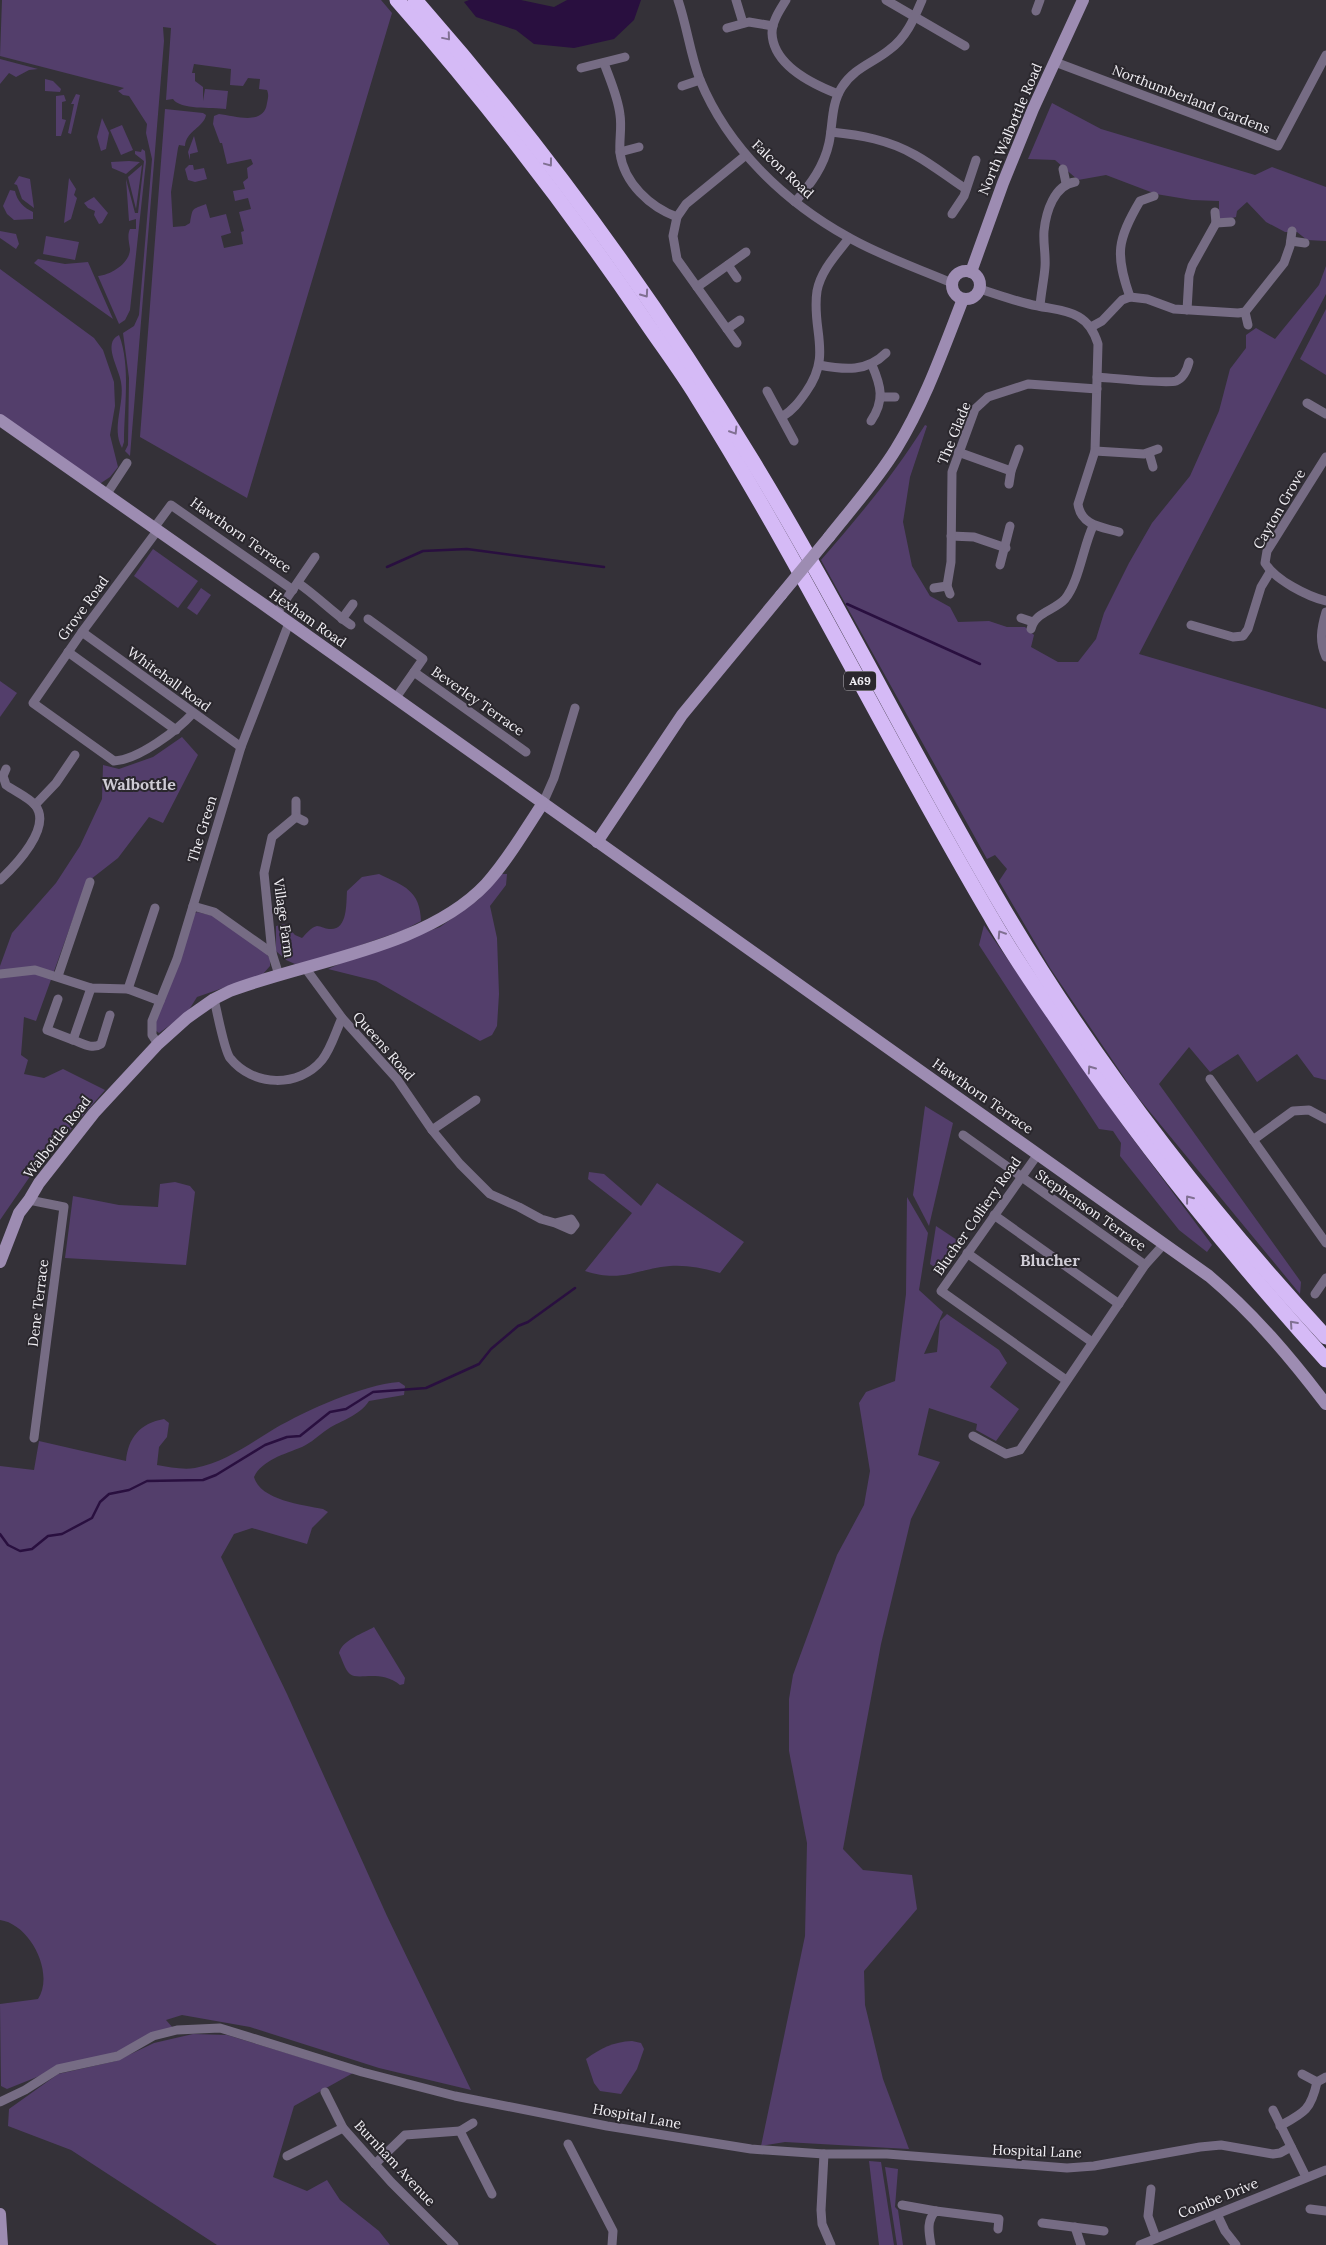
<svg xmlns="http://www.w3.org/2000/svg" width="1326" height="2245" viewBox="0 0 1326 2245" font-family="Lora,serif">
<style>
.green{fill:#533e6b}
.water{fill:#290f3f}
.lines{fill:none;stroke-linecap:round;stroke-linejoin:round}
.stream{stroke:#290f3f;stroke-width:2.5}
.street{stroke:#766c84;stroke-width:9}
.secondary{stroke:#9d8cb2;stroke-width:12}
.highway{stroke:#d5baf6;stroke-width:15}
.secondary-bridge{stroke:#9d8cb2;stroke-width:12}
.oneway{stroke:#807092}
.labels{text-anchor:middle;stroke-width:4;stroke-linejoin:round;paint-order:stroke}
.shield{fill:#2a272d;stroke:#b5b3b8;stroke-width:1}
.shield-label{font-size:12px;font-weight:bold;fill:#f1eff4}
.street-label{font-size:14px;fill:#f1eff4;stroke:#2a272d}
.quarter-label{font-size:16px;font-weight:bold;fill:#cecbd4;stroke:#2a272d}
</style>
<rect width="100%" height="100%" fill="#343138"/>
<g class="green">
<path d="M 2,0 L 381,0 L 392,13 L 247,498 L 140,437 L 165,109 L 203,113 L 206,115 C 204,127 186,131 185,146 L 179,145 L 178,148 L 171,192 L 173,227 L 185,226 L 190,223 C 193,206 192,210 206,204 L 210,218 L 226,214 L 231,233 L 221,236 L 224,248 L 243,244 L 241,232 L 244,231 L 239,212 L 251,209 L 248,198 L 235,201 L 233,191 L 245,189 L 243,182 L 248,178 L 247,168 L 253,164 L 251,159 L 227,164 L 222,143 L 220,143 L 213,124 L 214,116 L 219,114 C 236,116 264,126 267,103 C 268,98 269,95 267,90 L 259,89 L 260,79 L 248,78 L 243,86 L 230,85 L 231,69 L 194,64 L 192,73 L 195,73 L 195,81 L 203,87 L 203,101 L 205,89 L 228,91 L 226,109 C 212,107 180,110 173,99 L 166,100 L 171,28 L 163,27 L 164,41 L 130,456 L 125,451 L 128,445 L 129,378 L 123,333 L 134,326 L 139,315 L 152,159 L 146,133 L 147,124 L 129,96 L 123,95 L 118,91 L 124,88 L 0,56 Z"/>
<path d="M 0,59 L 38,69 L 29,70 L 16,77 L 9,73 L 0,84 Z"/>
<path d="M 45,79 L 53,81 L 61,89 L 60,92 L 45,91 Z"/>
<path d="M 76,94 L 80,95 L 71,134 L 68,133 L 74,104 L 71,104 Z"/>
<path d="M 64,95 L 66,101 L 62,102 L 62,119 L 66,120 L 61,136 L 56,136 L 56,96 Z"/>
<path d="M 1052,103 L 1101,129 L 1255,175 L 1272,167 L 1326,187 L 1326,246 L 1326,241 L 1307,240 L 1297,232 L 1285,232 L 1266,222 L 1247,202 L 1237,211 L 1236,217 L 1217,222 L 1216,213 L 1219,209 L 1219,201 L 1192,200 L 1156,194 L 1106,175 L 1078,180 L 1055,160 L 1028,159 Z"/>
<path d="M 102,118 L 109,133 L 106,149 L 101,151 L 97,137 Z"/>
<path d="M 122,125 L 133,150 L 121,155 L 110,130 Z"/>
<path d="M 194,136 L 198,152 L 190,154 L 190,160 L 188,152 Z"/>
<path d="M 142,149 L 145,151 L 146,162 L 130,310 L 125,320 L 119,324 L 98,276 C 111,275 130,263 130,249 C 129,242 127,235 130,229 L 136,229 L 136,219 L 129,221 L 126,179 L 135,213 L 138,213 L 144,161 L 135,154 L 135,151 L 141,152 Z"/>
<path d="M 129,161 L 140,162 L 126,174 L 112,168 L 111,162 Z"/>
<path d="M 142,165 L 136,209 L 128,177 Z"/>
<path d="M 189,165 L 193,165 L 194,170 L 204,168 L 207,179 L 195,182 L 188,180 L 185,169 Z"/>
<path d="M 19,176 L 30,179 L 34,208 L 22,199 L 17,185 L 14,184 Z"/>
<path d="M 69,178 L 76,189 L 74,195 L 77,198 L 71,219 L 64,223 Z"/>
<path d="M 10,190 L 15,191 C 17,201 24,208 33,212 L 33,219 L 14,220 L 7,214 L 3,206 Z"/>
<path d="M 94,197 L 108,213 L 102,223 L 99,224 L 94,215 L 95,211 L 88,208 L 84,203 Z"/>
<path d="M 0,231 L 16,234 L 19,244 L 16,249 L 0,238 Z"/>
<path d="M 46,236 L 79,242 L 75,260 L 43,254 Z"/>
<path d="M 38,259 L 65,264 L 88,262 L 113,319 L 34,263 Z"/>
<path d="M 1326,266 L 1326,294 L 1139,654 L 1326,709 L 1326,1080 L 1314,1077 L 1297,1054 L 1257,1082 L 1238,1054 L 1210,1072 L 1189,1047 L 1159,1084 L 1301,1282 L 1300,1294 L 1136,1095 L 1050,968 L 999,881 L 1007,869 L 995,855 L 987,859 L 821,560 C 860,515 893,476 925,425 L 927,426 L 910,477 L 903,522 L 912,566 L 930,596 L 950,607 L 958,622 L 989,621 L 1007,627 L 1025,627 L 1034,635 L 1031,647 L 1058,662 L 1078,662 L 1096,639 L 1104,613 L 1129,563 L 1152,523 L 1190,476 L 1219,411 L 1230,369 L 1246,348 L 1246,335 L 1256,328 L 1275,339 L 1319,285 Z"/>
<path d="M 0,269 L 94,338 L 103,350 L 114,382 L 115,406 L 110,435 L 118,467 L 110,477 L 98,485 L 0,415 Z"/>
<path d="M 1326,309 L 1326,375 L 1300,359 Z"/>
<path d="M 119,335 C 131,365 124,410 124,442 L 122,448 C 111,427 125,404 121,382 C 119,368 102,343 119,335 Z"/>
<path d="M 153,549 L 198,581 L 178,608 L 134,576 Z"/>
<path d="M 201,588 L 211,595 L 197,615 L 187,608 Z"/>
<path d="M 0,681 L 17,693 L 0,717 Z"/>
<path d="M 182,737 L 198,755 L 163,823 L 149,817 L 118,858 L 86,883 L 36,1021 L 24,1017 L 21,1055 L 28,1060 L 24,1074 L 44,1078 L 63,1069 L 105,1090 L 31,1175 L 0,1220 L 0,966 L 12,933 L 56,883 L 80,846 L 102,799 L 103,765 L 119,769 L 153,757 Z"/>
<path d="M 379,874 C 404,886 420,890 421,921 L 404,930 L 315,961 L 295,964 L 286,960 L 276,951 L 276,926 L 285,924 L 295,935 L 302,938 C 306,934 311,927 317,926 C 321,926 325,929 329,929 C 348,931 346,904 347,891 L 362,877 Z"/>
<path d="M 501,874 L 507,874 L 506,885 L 490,906 L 497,938 L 499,994 L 497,1026 L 492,1035 L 480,1041 L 376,981 L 328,969 L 348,960 L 440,927 L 478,900 Z"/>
<path d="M 197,912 L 214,916 L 266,953 L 270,959 L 270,966 L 263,974 L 197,997 L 187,1013 L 159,1033 L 155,1030 L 156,1020 L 193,915 Z"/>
<path d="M 984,925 L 1121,1123 L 1212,1245 L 1207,1252 L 1179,1230 L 1120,1156 L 1121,1143 L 1113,1131 L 1099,1129 L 979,945 Z"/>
<path d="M 925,1106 L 953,1123 L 929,1226 L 913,1195 Z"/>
<path d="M 589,1172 L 604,1174 L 641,1206 L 657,1183 L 744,1242 L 720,1273 C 704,1268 687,1265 670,1266 C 636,1269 622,1283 585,1271 L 632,1213 L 588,1179 Z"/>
<path d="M 175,1182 L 190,1186 L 195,1192 L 186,1265 L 65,1258 L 73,1196 L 119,1205 L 158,1207 L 160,1184 Z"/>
<path d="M 907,1197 L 928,1233 L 919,1290 L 943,1312 L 924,1354 L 937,1352 L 940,1321 L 947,1314 L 999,1350 L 1007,1363 L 990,1387 L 1019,1409 L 996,1441 L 976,1430 L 977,1424 L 929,1408 L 918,1455 L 940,1462 L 911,1519 L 881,1644 L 843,1849 L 863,1870 L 912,1875 L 917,1909 L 864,1971 L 865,2005 L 883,2079 L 909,2149 L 785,2142 L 761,2146 L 805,1936 L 807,1843 L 789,1751 L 789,1699 L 793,1675 L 837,1555 L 864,1505 L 870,1471 L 859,1403 L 866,1392 L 895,1381 L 906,1294 Z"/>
<path d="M 936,1226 L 960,1242 L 940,1271 L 930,1264 Z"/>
<path d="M 399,1382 L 405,1386 L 404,1395 L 369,1401 C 359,1416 342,1420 328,1429 C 319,1435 311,1443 302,1447 C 285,1454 262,1460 254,1477 C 260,1500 303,1505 323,1509 L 328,1512 L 312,1528 L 307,1544 L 252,1528 L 234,1534 L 221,1557 L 287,1694 L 387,1916 L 471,2090 L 379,2068 L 250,2027 L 182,2015 L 166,2020 L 173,2028 L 119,2051 L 42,2075 L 7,2089 L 1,2086 L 0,2004 L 38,1999 C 55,1973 30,1924 0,1920 L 0,1466 L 34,1470 L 39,1441 L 126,1461 C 128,1438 140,1423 164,1419 L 169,1423 L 167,1437 L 159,1447 L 157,1465 C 169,1467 183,1470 195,1468 C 225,1462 249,1444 274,1429 C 307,1410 362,1385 399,1382 Z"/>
<path d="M 374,1627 L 405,1678 L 404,1684 L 400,1685 C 380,1669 358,1681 350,1674 C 345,1670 342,1659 339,1653 C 342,1640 364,1633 374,1627 Z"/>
<path d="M 193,2034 L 227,2035 L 353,2073 L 294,2106 L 273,2177 L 307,2191 L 327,2180 L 340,2200 L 379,2231 L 390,2245 L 217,2245 L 71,2150 L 8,2126 L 9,2109 L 58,2074 L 116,2061 L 154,2043 Z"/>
<path d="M 632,2041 L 641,2043 L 644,2049 L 637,2069 L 621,2094 L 600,2091 L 594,2083 L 586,2059 C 601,2048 613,2042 632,2041 Z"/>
<path d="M 869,2161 L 881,2162 L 894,2245 L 879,2245 Z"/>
<path d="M 885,2167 L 898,2169 L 895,2207 L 898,2210 L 903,2245 L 897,2245 Z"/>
</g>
<path class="water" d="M 469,0 L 521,0 L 554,7 L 567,0 L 641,0 L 634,20 L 614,39 L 574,48 L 534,44 L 516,30 L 476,17 L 464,2 Z"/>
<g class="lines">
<g class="stream">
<path d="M 387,567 L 423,551 L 467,549 L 604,567"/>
<path d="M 847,604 L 980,664"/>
<path d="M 0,1534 L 8,1545 L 20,1551 L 32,1549 L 48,1536 L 62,1534 L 92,1518 L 100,1502 L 109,1494 L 129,1490 L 147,1481 L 203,1480 L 216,1475 L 265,1445 L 287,1437 L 300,1436 L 330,1412 L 346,1409 L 373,1392 L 426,1388 L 468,1369 L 479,1364 L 491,1349 L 518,1326 L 528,1322 L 575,1288"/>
</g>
<g class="street">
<path d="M 678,0 C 687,26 690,54 700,80 C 728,148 785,202 848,237 C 881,256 917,268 952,283"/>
<path d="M 736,0 L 743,23"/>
<path d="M 786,0 C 780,10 772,21 772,33 C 773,65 812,84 838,94"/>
<path d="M 886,0 L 965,46"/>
<path d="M 1036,11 L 1040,0"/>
<path d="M 727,28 L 749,22 L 773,26"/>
<path d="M 1055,62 L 1278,146 L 1326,55"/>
<path d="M 604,63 C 610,80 618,97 620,115 C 622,127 619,140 620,153 C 624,183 650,207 677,217"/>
<path d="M 581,68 L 625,57"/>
<path d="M 682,86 L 700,80"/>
<path d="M 831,132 C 861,135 889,140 915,155 C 933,165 949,178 966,189"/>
<path d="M 620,152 L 639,147"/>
<path d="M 1063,169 L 1066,183"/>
<path d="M 795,202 C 811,184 824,166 829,143 C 833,124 831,104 842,87 C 854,68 873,63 889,50 C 906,38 914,19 922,0"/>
<path d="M 1215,212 L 1216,223 L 1231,222"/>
<path d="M 952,214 L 964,196 L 976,160"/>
<path d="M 1291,241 L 1305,243"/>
<path d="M 728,265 L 737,278"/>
<path d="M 697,287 L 746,252"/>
<path d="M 980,289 C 996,294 1012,300 1029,304 C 1060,312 1087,307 1098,344 L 1095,451 L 1078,504 C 1081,526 1102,527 1119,532"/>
<path d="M 1130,297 C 1115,254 1117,240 1140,201 L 1154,196"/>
<path d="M 1040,306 C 1041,293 1044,280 1045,267 C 1046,255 1043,243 1044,231 C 1046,212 1054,185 1075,182"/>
<path d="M 1187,310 L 1189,276 L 1192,266 L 1216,223"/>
<path d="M 1245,312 L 1248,325"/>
<path d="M 1091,327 L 1102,321 L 1122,300 L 1130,297 L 1147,299 L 1174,309 L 1238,313 L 1245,312 L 1284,263 L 1290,246 L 1292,231"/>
<path d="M 727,329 L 740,320"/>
<path d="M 737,343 L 677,259 L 673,236 L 677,217 L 686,204 L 746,155"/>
<path d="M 819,365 C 845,370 867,372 886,353"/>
<path d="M 1097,377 C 1111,378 1166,384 1176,381 C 1184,378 1187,370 1189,362"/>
<path d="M 767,391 L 794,441"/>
<path d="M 881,397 L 895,397"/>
<path d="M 1307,403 L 1326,414"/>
<path d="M 782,417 C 793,410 799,402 806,392 C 833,354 811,330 817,291 C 821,270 837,254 849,238"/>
<path d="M 871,421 C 885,400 881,386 872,365"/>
<path d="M 1095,451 L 1144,454 L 1158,449"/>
<path d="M 958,452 L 1011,471"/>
<path d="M 1149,453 L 1153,467"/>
<path d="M 1326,457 L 1267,551 L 1265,563 C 1275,580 1307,596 1326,601"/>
<path d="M 1009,484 L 1011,471 L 1019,449"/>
<path d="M 106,495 L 127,463"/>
<path d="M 154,528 L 171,505 L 293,590"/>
<path d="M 157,531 L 82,632 L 33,703 L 114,761 C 138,760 178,730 193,713"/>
<path d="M 951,536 L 974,537 L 1006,548"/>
<path d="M 1000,565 L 1010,526"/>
<path d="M 298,583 C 317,596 332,612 351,625"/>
<path d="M 934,588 L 947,586"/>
<path d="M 950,594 L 947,586 L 951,562 L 952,472 L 975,409 L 988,397 L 1028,384 L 1097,389"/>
<path d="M 1326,612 C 1321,629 1319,641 1326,657"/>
<path d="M 276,614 L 315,557"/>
<path d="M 1021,618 L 1033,622"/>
<path d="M 342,619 L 353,604"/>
<path d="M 368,619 L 423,659 L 395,699"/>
<path d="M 1191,625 L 1233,637 L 1243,636 L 1248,629 L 1261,587 L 1270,572"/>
<path d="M 1031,629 C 1035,612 1054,611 1065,599 C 1079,582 1083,547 1093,526"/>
<path d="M 82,632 L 241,747"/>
<path d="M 68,652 L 176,730"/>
<path d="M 414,672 L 526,752"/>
<path d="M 296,801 L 296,817 L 304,821"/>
<path d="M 543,803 L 554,778 L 575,708"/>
<path d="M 35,805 L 56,783 L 75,755"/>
<path d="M 0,880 C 15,866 53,827 35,805 C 28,797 14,791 6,785 L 3,776 L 6,769"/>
<path d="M 193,906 L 214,912 L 272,953"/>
<path d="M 306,969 L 342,1018 L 397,1079 L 432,1130 L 460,1164 L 490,1194 L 519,1207 L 541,1219 L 555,1223 L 571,1219 L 575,1225 L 571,1230 L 555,1223"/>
<path d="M 0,974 L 35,970 L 91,988 L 128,989 L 160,1001"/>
<path d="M 279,975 L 272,953 L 264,873 L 272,837 L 296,817"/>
<path d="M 58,976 L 90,882"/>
<path d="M 91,988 L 73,1040 C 82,1043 92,1050 101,1044 L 110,1015"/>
<path d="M 128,989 L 155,908"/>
<path d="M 58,999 L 47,1030 L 73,1040"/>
<path d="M 214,999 C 217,1011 224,1050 230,1058 C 253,1087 299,1088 322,1060 C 331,1049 336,1031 342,1018"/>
<path d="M 158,1044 L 152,1035 L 152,1021 L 177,959 L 241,747 L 289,623"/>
<path d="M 1210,1079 L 1326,1243"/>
<path d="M 432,1130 L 476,1100"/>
<path d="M 963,1135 L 1145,1265"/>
<path d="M 1253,1140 L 1293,1111 L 1309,1110 L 1326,1119"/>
<path d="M 1038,1154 L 941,1291 L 1066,1380"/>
<path d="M 29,1200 L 64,1207 L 34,1438"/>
<path d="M 994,1215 L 1119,1304"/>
<path d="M 967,1253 L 1092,1342"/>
<path d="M 1315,1294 L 1326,1278"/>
<path d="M 973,1436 L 1006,1454 L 1020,1450 L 1145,1265 L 1164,1244"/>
<path d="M 1302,2074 L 1317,2082 L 1326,2077"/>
<path d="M 325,2092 L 343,2128 L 391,2182 L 454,2245"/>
<path d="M 0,2102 L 25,2090 L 58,2069 L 118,2056 L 153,2036 L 177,2030 L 220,2028 L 362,2072 L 455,2096 L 607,2126 L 751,2149 L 824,2154 L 887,2154 L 1067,2168 L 1094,2166 L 1200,2147 L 1221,2145 L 1273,2154 L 1280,2153 L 1291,2147"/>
<path d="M 1273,2110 L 1306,2177"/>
<path d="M 1280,2126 C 1304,2113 1311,2110 1317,2082"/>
<path d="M 460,2131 L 473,2123"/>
<path d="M 568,2144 L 613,2231 L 612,2245"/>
<path d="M 824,2154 L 821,2210 L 822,2224 L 831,2245"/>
<path d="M 287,2156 L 343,2128"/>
<path d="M 375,2164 L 405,2135 L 460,2131 L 492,2194"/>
<path d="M 1151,2189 L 1148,2216 L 1156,2238"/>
<path d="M 902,2205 L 936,2211"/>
<path d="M 1310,2209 L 1326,2211"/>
<path d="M 1217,2214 L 1225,2231 L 1236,2245"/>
<path d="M 1042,2223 L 1104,2231"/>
<path d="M 1075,2227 L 1081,2245"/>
<path d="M 931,2245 C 929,2233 926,2220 936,2211 L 999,2219 L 998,2229"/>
<path d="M 1140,2245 L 1326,2170"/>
</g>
<g class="secondary">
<circle cx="966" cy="285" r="14"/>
<path d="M 971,272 L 1003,183 L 1033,109 L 1083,0"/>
<path d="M 0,420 L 270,609 L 1209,1276 C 1254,1314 1290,1357 1326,1404"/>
<path d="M 829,537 C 852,508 877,480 896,449 C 925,402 943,350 963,299"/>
<path d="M 597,842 L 682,715 L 781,595"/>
<path d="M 0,1262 L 19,1213 L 29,1200 L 39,1183 L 94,1113 L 158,1044 L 187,1018 L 214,999 L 230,991 C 308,961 426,948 486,884 C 508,860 525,830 543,803"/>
<path d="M 0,2214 L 2,2245"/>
</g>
<g class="highway">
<path d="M 397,0 C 487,102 569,209 646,322 C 663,347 681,371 697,397 C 803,566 890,746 991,917 C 1014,958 1042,997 1068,1035 C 1146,1150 1233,1257 1326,1360"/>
<path d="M 415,0 C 541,143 653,297 752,460 C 841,606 916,761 1003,908 C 1094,1062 1205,1206 1326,1337"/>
</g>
<path class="secondary-bridge" d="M 781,595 L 829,537"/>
</g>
<defs><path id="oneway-chevron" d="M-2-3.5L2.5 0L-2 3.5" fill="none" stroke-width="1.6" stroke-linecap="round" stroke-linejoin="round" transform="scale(1.25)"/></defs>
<g class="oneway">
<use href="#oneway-chevron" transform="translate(447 37) rotate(50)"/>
<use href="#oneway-chevron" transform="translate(549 163) rotate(53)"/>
<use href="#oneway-chevron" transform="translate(645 294) rotate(55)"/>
<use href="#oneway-chevron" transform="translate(734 431) rotate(58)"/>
<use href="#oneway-chevron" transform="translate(1001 934) rotate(-123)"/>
<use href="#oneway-chevron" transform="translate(1091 1069) rotate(-125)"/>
<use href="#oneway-chevron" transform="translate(1189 1199) rotate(-128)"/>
<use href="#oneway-chevron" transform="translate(1293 1324) rotate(-132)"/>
</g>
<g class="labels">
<rect class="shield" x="844" y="671.5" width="32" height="19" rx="4"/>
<g class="shield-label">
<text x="860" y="685">A69</text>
</g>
<g class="street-label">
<text transform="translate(1191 99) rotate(21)" y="5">Northumberland Gardens</text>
<text transform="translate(1010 129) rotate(-67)" y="5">North Walbottle Road</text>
<text transform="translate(783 169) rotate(43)" y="5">Falcon Road</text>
<text transform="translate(954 433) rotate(-68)" y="5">The Glade</text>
<text transform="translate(1279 509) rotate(-60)" y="5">Cayton Grove</text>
<text transform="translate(241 535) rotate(35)" y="5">Hawthorn Terrace</text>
<text transform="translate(83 608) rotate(-54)" y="5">Grove Road</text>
<text transform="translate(308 618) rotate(35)" y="5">Hexham Road</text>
<text transform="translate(169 679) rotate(36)" y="5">Whitehall Road</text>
<text transform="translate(478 701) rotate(35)" y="5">Beverley Terrace</text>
<text transform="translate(202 829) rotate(-73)" y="5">The Green</text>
<text transform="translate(284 918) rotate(82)" y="5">Village Farm</text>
<text transform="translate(384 1046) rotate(49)" y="5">Queens Road</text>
<text transform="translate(983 1096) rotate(35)" y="5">Hawthorn Terrace</text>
<text transform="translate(57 1137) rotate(-52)" y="5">Walbottle Road</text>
<text transform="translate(1091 1210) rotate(35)" y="5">Stephenson Terrace</text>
<text transform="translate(977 1216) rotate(-55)" y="5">Blucher Colliery Road</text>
<text transform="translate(38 1303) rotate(-83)" y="5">Dene Terrace</text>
<text transform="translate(637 2116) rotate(10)" y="5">Hospital Lane</text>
<text transform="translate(1037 2151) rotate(2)" y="5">Hospital Lane</text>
<text transform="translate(395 2163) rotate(47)" y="5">Burnham Avenue</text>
<text transform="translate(1218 2198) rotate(-22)" y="5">Combe Drive</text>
</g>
<g class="quarter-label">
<text x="139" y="790">Walbottle</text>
<text x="1050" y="1266">Blucher</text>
</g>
</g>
</svg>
